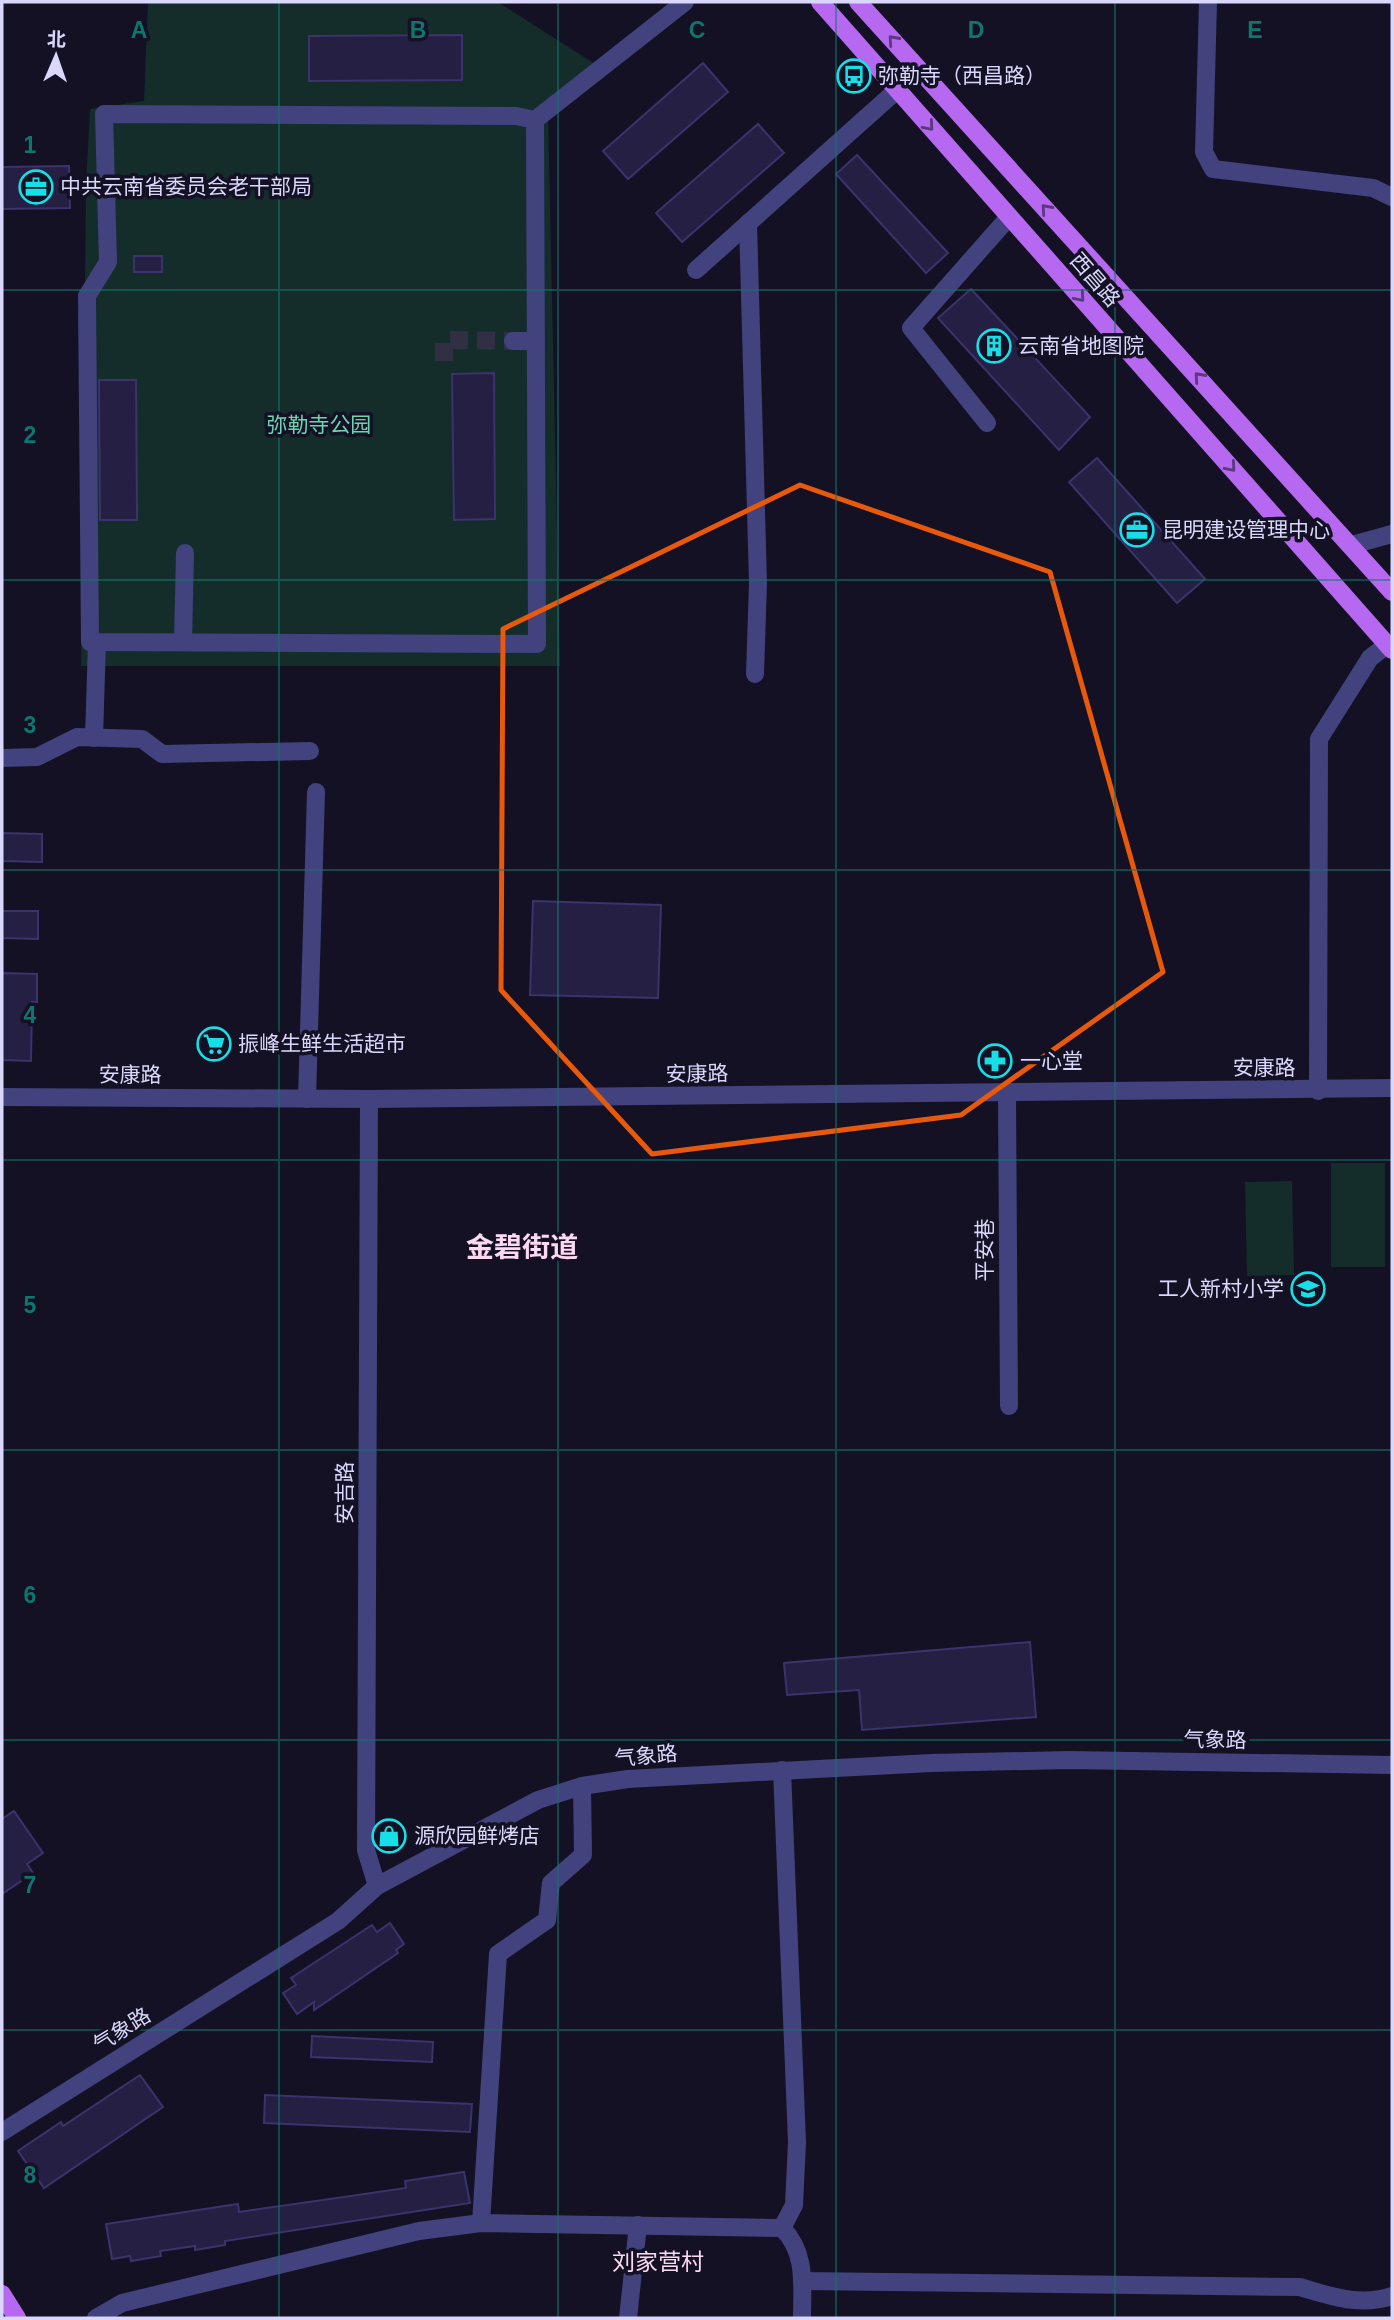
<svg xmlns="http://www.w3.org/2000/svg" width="1394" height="2320" viewBox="0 0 1394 2320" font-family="Arial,'Noto Sans SC',sans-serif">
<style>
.green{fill:#142d2b}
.building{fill:#241f43;stroke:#3b336c;stroke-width:2}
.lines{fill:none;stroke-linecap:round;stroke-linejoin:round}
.minor-tunnel{stroke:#312f43;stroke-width:18;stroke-dasharray:18 9;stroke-linecap:butt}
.minor{stroke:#41427e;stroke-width:18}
.major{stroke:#b669f0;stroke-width:18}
.oneway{stroke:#5c397f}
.marked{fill:none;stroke:#e8590c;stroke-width:5;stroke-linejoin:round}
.grid{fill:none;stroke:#0f766e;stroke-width:2;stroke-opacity:0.55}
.labels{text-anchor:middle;stroke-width:7;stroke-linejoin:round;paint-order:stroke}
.poi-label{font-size:21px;fill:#d9d7fb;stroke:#131123;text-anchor:start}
.street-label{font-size:21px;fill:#d9d7fb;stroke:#131123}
.park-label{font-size:21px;fill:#6ad4b3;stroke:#131123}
.neighbourhood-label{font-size:23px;fill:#fbd9f1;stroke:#131123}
.district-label{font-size:28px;font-weight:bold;fill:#fbd9f1;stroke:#131123}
.grid-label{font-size:23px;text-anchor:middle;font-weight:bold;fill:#0f766e;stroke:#131123;stroke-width:7;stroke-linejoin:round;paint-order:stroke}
</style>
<rect width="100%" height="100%" fill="#131123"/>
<g class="green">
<path d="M 148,2 L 498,2 L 609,73 L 548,111 L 560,666 L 81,666 L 86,184 L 90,109 L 144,101 Z"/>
<rect x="1331" y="1163" width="54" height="104"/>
<path d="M 1292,1181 L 1294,1275 L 1247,1276 L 1245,1182 Z"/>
</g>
<g class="building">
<path d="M 462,35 L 462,80 L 309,81 L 309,36 Z"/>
<path d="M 703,63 L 728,92 L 628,179 L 603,151 Z"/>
<path d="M 758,124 L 784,153 L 682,242 L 656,213 Z"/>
<path d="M 857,155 L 948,253 L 926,273 L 836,174 Z"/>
<path d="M 69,166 L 70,208 L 2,209 L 2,167 Z"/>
<rect x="134" y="256" width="28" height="16"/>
<path d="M 971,289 L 1090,417 L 1059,450 L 938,318 Z"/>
<path d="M 494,373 L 495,519 L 454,520 L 452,374 Z"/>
<path d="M 99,380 L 136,380 L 137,520 L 100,520 Z"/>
<path d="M 1097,458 L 1205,579 L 1177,603 L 1069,482 Z"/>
<path d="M 2,833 L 42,834 L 42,862 L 2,861 Z"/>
<path d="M 533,901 L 661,905 L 658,998 L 530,995 Z"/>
<path d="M 2,911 L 38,911 L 38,939 L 2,938 Z"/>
<path d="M 2,973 L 37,974 L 37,1002 L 32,1002 L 31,1061 L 2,1060 Z"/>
<path d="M 1030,1642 L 1036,1717 L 862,1730 L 859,1690 L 787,1695 L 784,1663 Z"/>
<path d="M 14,1811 L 43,1853 L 27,1864 L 33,1873 L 2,1894 L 2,1819 Z"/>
<path d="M 390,1923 L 404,1944 L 396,1950 L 398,1953 L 314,2010 L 314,2002 L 297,2014 L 283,1993 L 296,1985 L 291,1978 L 372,1925 L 377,1932 Z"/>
<path d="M 312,2036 L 433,2042 L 432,2062 L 311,2057 Z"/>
<path d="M 140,2075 L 163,2107 L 44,2188 L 18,2151 L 61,2122 L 63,2126 Z"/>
<path d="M 265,2095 L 472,2104 L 470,2132 L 264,2123 Z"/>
<path d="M 464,2172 L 470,2203 L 225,2241 L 225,2245 L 195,2250 L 195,2246 L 160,2251 L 161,2256 L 131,2261 L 130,2256 L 112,2259 L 106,2224 L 238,2204 L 239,2212 L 337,2198 L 406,2188 L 405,2181 Z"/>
</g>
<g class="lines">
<path class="minor-tunnel" d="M 444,361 L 444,340 L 513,341"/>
<g class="minor">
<path d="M 1208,2 L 1204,152 L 1213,169 L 1373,188 L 1392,197"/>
<path d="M 104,114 L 516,116 L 535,120 L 537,644 L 90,642 L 87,296 L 108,262 Z"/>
<path d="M 535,120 L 685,2"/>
<path d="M 748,223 L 758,583 L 755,674"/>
<path d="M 696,270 L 897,90"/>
<path d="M 513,341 L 535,341"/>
<path d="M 987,423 L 911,328 L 1009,217"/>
<path d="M 1352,545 L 1392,534"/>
<path d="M 183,642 L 185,553"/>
<path d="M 94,738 L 97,642"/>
<path d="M 2,758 L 37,757 L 77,737 L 142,739 L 162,754 L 310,751"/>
<path d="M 1318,1091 L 1319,739 L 1370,658 L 1387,645"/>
<path d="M 1007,1093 L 1009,1406"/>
<path d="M 2,1097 L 369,1099 L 1392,1088"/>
<path d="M 307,1099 L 316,792"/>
<path d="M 369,1099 L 366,1850 L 377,1886"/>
<path d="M 2,2132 L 338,1921 L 377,1886 L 538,1800 L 582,1786 L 628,1779 L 931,1763 L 1069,1760 L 1392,1765"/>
<path d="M 481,2223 L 498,1954 L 547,1920 L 551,1883 L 583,1855 L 582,1786"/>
<path d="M 782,2228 L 794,2205 L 797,2142 L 782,1770"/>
<path d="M 802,2281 L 1300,2287 C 1331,2296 1360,2307 1392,2296"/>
<path d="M 96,2318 L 122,2303 L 419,2231 L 481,2223 L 782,2228 C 807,2253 802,2285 802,2318"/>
<path d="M 628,2318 L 638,2225"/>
</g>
<g class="major">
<path d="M 820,2 L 1392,650"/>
<path d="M 858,2 L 1392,592"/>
<path d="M 2,2294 L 17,2318"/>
</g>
</g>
<defs><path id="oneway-chevron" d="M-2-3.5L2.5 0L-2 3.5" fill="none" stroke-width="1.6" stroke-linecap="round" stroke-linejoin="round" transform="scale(1.75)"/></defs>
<g class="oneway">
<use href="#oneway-chevron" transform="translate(893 40) rotate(-132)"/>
<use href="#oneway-chevron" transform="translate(929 126) rotate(49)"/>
<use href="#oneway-chevron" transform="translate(1046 209) rotate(-132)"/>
<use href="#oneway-chevron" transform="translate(1080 297) rotate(49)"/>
<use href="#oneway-chevron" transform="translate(1199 377) rotate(-132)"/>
<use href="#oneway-chevron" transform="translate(1231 467) rotate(49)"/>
</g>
<path class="marked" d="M 800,485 L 1050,572 L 1163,972 L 961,1115 L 652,1154 L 501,990 L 503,629 Z"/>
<path class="grid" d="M 279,2 L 279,2318M 558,2 L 558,2318M 836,2 L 836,2318M 1115,2 L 1115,2318M 2,290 L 1392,290M 2,580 L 1392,580M 2,870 L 1392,870M 2,1160 L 1392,1160M 2,1450 L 1392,1450M 2,1740 L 1392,1740M 2,2030 L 1392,2030"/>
<defs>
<symbol id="bus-ring" viewBox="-11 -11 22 22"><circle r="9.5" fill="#131123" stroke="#17dfe7" stroke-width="1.5"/><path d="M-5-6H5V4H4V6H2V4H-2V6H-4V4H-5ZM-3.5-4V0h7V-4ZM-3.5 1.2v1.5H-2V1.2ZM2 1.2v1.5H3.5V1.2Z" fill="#17dfe7"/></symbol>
<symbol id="office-ring" viewBox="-11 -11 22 22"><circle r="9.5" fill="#131123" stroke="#17dfe7" stroke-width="1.5"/><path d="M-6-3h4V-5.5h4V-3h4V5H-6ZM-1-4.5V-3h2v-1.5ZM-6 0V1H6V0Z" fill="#17dfe7"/></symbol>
<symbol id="building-ring" viewBox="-11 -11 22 22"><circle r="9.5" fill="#131123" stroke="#17dfe7" stroke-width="1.5"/><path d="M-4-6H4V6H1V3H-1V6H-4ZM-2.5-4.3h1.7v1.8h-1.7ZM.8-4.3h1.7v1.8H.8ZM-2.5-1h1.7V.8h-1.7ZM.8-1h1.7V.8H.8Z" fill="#17dfe7"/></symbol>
<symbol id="supermarket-ring" viewBox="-11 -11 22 22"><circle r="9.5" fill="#131123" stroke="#17dfe7" stroke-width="1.5"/><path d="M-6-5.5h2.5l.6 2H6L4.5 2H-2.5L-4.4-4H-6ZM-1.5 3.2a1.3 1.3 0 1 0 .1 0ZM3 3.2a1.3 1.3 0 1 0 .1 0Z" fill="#17dfe7"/></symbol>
<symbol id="pharmacy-ring" viewBox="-11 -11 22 22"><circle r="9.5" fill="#131123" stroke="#17dfe7" stroke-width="1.5"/><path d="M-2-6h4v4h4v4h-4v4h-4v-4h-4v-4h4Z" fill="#17dfe7"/></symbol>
<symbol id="school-ring" viewBox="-11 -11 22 22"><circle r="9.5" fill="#131123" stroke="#17dfe7" stroke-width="1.5"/><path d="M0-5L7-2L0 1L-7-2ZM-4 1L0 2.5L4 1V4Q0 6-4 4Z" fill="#17dfe7"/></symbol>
<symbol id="shop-ring" viewBox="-11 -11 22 22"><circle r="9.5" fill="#131123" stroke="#17dfe7" stroke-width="1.5"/><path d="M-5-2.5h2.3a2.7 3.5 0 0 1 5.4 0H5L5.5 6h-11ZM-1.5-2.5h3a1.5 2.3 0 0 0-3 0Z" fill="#17dfe7"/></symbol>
</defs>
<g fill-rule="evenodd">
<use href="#bus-ring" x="835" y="57" width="38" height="38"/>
<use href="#office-ring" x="17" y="168" width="38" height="38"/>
<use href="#building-ring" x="975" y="327" width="38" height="38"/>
<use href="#office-ring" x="1118" y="511" width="38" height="38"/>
<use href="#supermarket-ring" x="195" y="1025" width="38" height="38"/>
<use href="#pharmacy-ring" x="976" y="1042" width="38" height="38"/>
<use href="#school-ring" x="1289" y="1270" width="38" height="38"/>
<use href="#shop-ring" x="370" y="1817" width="38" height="38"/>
</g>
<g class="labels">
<g class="poi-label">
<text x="878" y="83">弥勒寺（西昌路）</text>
<text x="60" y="194">中共云南省委员会老干部局</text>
<text x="1018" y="353">云南省地图院</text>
<text x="1162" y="537">昆明建设管理中心</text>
<text x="238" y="1051">振峰生鲜生活超市</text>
<text x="1020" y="1068">一心堂</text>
<text x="1284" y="1296" text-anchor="end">工人新村小学</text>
<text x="414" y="1843">源欣园鲜烤店</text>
</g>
<g class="street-label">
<text transform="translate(1095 280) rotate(49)" y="7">西昌路</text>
<text x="1264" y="1075">安康路</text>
<text transform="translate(697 1074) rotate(-1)" y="7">安康路</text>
<text x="130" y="1082">安康路</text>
<text transform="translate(985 1250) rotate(-90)" y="7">平安巷</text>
<text transform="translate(345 1493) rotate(-90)" y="7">安吉路</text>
<text transform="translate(1215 1740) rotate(1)" y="7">气象路</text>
<text transform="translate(646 1756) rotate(-5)" y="7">气象路</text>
<text transform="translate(122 2030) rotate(-32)" y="7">气象路</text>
</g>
<g class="park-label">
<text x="319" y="432">弥勒寺公园</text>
</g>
<g class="neighbourhood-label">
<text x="658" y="2270">刘家营村</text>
</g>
<g class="district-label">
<text x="522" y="1257">金碧街道</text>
</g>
</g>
<g class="grid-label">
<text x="139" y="38">A</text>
<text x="418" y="38">B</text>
<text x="697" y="38">C</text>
<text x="976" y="38">D</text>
<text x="1255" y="38">E</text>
<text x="30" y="153">1</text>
<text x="30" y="443">2</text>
<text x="30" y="733">3</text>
<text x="30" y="1023">4</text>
<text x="30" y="1313">5</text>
<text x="30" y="1603">6</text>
<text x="30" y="1893">7</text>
<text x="30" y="2183">8</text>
</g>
<rect width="1394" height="2320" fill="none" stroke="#d9d7fb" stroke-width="7"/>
<g transform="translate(56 56) rotate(2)" stroke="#131123" stroke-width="5" paint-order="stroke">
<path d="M0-5L12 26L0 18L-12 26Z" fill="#d9d7fb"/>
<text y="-10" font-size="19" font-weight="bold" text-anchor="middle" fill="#d9d7fb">北</text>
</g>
</svg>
